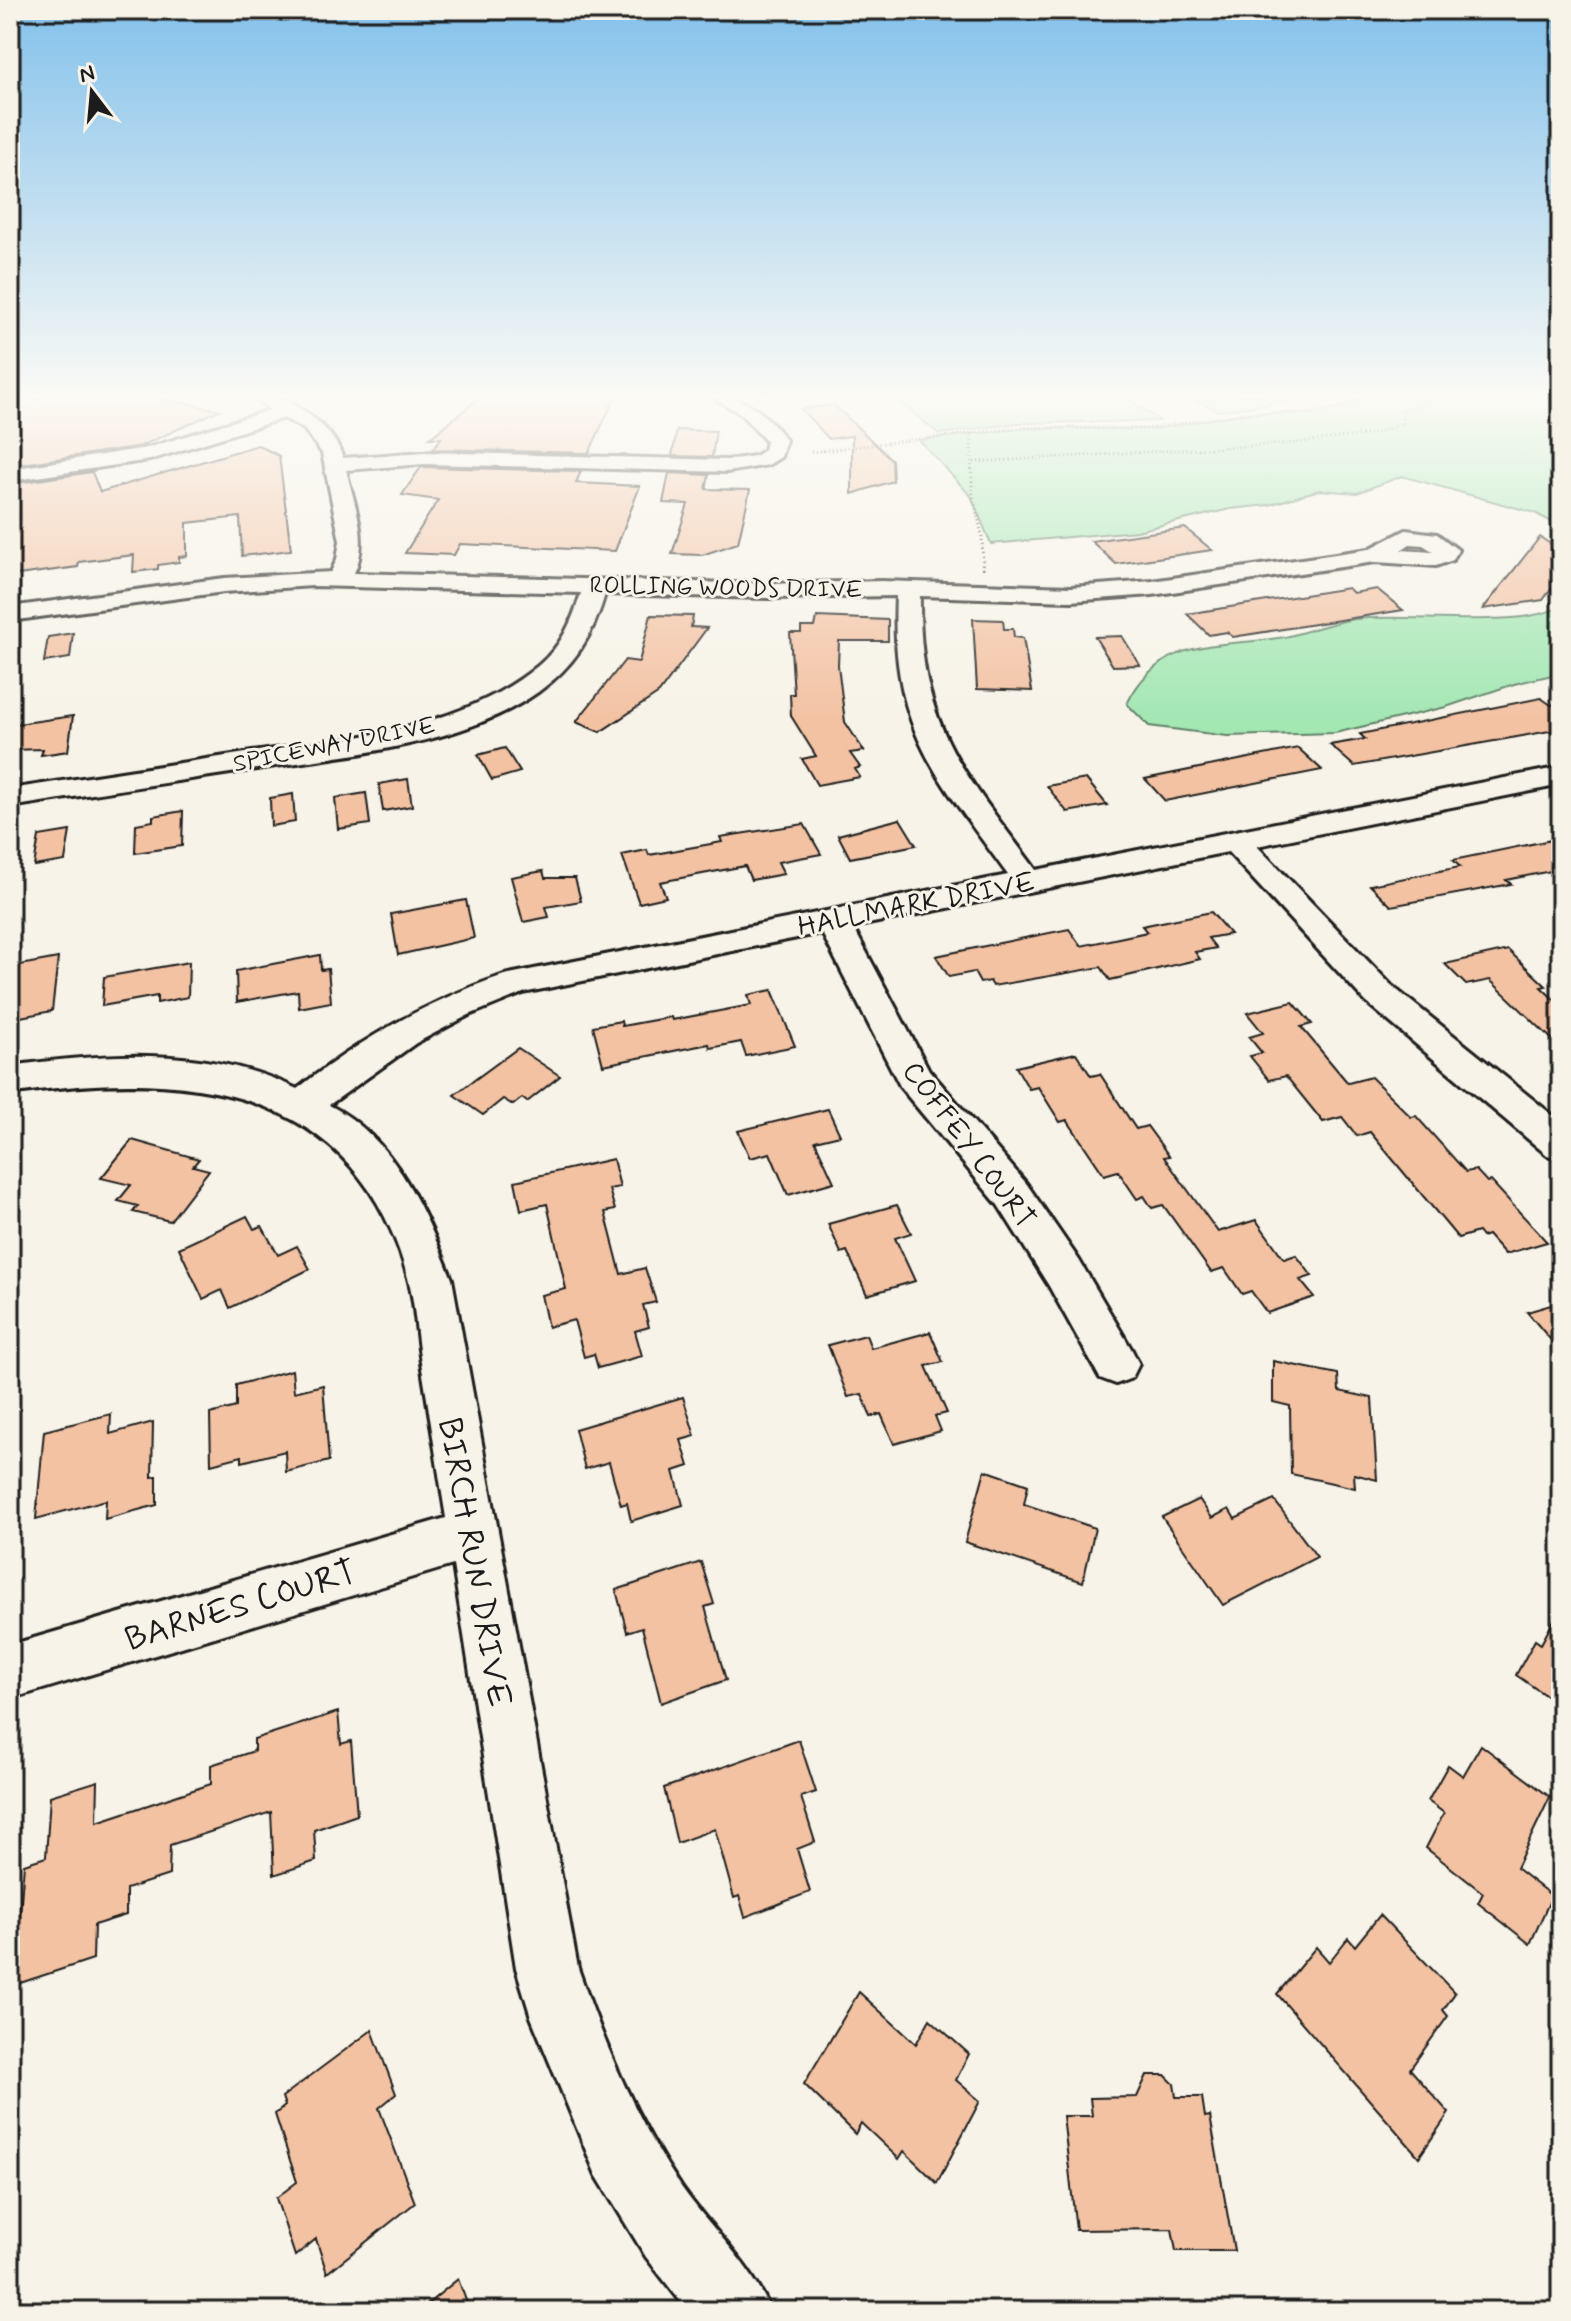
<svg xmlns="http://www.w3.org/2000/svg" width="1571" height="2321" viewBox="0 0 1571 2321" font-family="Mynerve,sans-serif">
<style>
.green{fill:#a3e7b3;stroke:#608268;stroke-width:2}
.building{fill:#f3c2a3;stroke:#1c1c1c;stroke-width:2}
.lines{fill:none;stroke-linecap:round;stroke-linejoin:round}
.minor-casing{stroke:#1c1c1c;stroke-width:6}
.path{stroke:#1c1c1c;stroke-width:3;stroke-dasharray:1 3;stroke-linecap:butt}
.minor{fill:#f7f3e8;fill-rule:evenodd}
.labels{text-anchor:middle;stroke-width:6;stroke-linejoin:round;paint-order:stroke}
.far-street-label{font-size:24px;fill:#1c1c1c;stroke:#f7f3e8}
.street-label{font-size:28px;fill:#1c1c1c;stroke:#f7f3e8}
.near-street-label{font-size:34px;fill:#1c1c1c;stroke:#f7f3e8}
</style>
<rect width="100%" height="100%" fill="#f7f3e8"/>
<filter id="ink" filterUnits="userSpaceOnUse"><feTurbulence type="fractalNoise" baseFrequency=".0125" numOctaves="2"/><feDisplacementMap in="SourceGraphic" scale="16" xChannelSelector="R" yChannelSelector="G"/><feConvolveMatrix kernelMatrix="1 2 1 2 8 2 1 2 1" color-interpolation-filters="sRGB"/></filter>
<g filter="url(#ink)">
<g class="green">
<path d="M 891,395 L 1123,395 L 1160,421 L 1018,423 L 939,434 Z"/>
<path d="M 1186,395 L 1332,395 L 1218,411 Z"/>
<path d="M 1364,395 L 1561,395 L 1561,527 L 1535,513 L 1402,476 L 1357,493 L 1319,490 L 1269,505 L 1230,509 L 1137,531 L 991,544 L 971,496 L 919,440 L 1028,428 L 1155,429 L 1247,413 L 1314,414 L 1344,407 Z"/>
<path d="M 1561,606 L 1561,673 L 1514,684 L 1446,707 L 1335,733 L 1227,736 L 1149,726 L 1127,704 C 1160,635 1221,648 1285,637 C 1308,632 1332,622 1356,619 C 1406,613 1521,630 1561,606 Z"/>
</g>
<g class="building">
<path d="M 42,395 L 144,395 L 220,410 L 141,446 L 10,466 L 10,399 L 37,399 Z"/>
<path d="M 483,395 L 616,395 L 589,453 L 433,449 L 441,438 L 430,438 Z"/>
<path d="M 834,405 L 892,460 L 893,481 L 852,494 L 852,436 L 829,439 L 801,409 Z"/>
<path d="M 677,430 L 716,431 L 712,457 L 672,456 Z"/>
<path d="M 258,445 L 279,456 L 291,550 L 242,556 L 240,517 L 187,523 L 187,556 L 179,557 L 179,562 L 158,565 L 158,569 L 133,572 L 134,555 L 79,562 L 78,567 L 10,576 L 10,484 L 92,472 L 100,492 Z"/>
<path d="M 421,467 L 581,471 L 576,483 L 640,486 L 615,551 L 460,544 L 454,555 L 405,553 L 438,500 L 402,495 Z"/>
<path d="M 669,473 L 709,475 L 706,489 L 750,490 L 738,543 L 702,555 L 672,554 L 688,504 L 663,503 Z"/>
<path d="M 1185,528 L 1212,550 L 1116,564 L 1091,541 Z"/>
<path d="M 1540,537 L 1561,551 L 1561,575 L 1543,600 L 1483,609 Z"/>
<path d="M 1348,588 L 1353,593 L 1377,589 L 1403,610 L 1233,637 L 1227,632 L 1209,635 L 1187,614 Z"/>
<path d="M 651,615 L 693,616 L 691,627 L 707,628 L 659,693 L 600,732 L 576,722 L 625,660 L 639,662 Z"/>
<path d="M 817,617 L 888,620 L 888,641 L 839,641 L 838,665 L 845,722 L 864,751 L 850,753 L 860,767 L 855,769 L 860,777 L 817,785 L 802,759 L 816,756 L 791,716 L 790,694 L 794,694 L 790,633 L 801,633 L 801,627 L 815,627 Z"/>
<path d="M 973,619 L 1003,620 L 1004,629 L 1013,629 L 1014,637 L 1023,638 L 1032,691 L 977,689 Z"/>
<path d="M 73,633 L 70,658 L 44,662 L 48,637 Z"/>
<path d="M 1122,636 L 1140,665 L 1113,666 L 1095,637 Z"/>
<path d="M 1541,698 L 1551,705 L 1561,703 L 1561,729 L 1354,766 L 1330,745 L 1365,739 L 1360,734 Z"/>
<path d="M 73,716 L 68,751 L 41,755 L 43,749 L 10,750 L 10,725 Z"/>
<path d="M 505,748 L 520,772 L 492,780 L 478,755 Z"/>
<path d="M 1298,748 L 1322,770 L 1165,801 L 1145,779 Z"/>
<path d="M 408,779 L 412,806 L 383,811 L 379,784 Z"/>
<path d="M 1086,779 L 1107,805 L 1067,812 L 1047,786 Z"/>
<path d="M 366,793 L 370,824 L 338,829 L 335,798 Z"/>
<path d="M 293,794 L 295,822 L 271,826 L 270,798 Z"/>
<path d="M 183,811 L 182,846 L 135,853 L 136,824 L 153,821 L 153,816 Z"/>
<path d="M 900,819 L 916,845 L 850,858 L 838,835 Z"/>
<path d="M 804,824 L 821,854 L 778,862 L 784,874 L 751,880 L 745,866 L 660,882 L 666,897 L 639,903 L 622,855 L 647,850 L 649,855 L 722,842 L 720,837 Z"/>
<path d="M 70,831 L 65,861 L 34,866 L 39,836 Z"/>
<path d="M 1561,838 L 1561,869 L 1506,880 L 1511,884 L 1391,906 L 1370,885 L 1460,867 L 1453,860 Z"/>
<path d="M 543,871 L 545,878 L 575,878 L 581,901 L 546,907 L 549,917 L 523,922 L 511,877 Z"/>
<path d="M 466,900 L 474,938 L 398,955 L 391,914 Z"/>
<path d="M 1211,912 L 1230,934 L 1208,938 L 1216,948 L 1195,952 L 1200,959 L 1110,980 L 1101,967 L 993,986 L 990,981 L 980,983 L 974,972 L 949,977 L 936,956 L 1069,929 L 1081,946 L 1147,932 L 1142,926 Z"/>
<path d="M 1508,950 L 1546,986 L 1541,987 L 1561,1006 L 1561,1048 L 1490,980 L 1466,985 L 1445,964 Z"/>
<path d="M 320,955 L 321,970 L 328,969 L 331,1002 L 299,1008 L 298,991 L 237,1002 L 236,971 Z"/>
<path d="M 58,958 L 52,1011 L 10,1019 L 10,972 L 19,971 L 20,965 Z"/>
<path d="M 189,962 L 188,997 L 157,1003 L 157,996 L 102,1006 L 104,977 Z"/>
<path d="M 772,990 L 795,1046 L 746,1056 L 741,1042 L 710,1048 L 709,1044 L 603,1065 L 593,1026 L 621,1021 L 622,1026 L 671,1017 L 672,1020 L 751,1005 L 748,995 Z"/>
<path d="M 1293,1002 L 1312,1024 L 1301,1027 L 1348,1083 L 1371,1077 L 1411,1117 L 1416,1116 L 1466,1172 L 1476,1170 L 1487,1182 L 1491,1181 L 1547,1242 L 1505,1254 L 1488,1235 L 1482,1237 L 1478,1232 L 1458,1238 L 1370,1132 L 1357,1136 L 1342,1117 L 1323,1122 L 1286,1076 L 1269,1080 L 1250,1056 L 1262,1053 L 1249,1037 L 1263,1033 L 1247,1013 Z"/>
<path d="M 518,1048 L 560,1076 L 527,1102 L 522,1098 L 513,1105 L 503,1099 L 483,1115 L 454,1095 Z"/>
<path d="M 1076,1053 L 1091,1076 L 1100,1074 L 1136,1129 L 1147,1126 L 1169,1156 L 1164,1157 L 1218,1232 L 1256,1220 L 1284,1259 L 1296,1255 L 1312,1276 L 1300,1280 L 1314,1297 L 1267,1313 L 1251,1291 L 1242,1294 L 1224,1268 L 1211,1272 L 1163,1205 L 1152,1208 L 1144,1196 L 1137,1199 L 1118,1171 L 1104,1175 L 1067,1120 L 1060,1122 L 1038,1087 L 1029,1089 L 1016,1067 Z"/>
<path d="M 828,1109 L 840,1135 L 815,1141 L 834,1182 L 788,1195 L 770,1153 L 750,1158 L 738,1131 Z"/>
<path d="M 132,1140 L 199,1159 L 193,1166 L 209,1170 L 170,1221 L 133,1212 L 138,1206 L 118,1201 L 131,1185 L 101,1178 Z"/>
<path d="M 613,1159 L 620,1187 L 609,1189 L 615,1210 L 605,1212 L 621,1274 L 645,1268 L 656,1302 L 643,1305 L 649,1327 L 635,1331 L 642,1356 L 598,1368 L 594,1354 L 584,1357 L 574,1320 L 548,1327 L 541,1295 L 566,1289 L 547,1204 L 521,1210 L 515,1181 Z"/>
<path d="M 897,1205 L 911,1233 L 895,1238 L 915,1281 L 867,1295 L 847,1251 L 841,1253 L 828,1224 Z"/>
<path d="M 247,1216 L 254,1229 L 262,1226 L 278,1255 L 297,1246 L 310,1269 L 230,1308 L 222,1290 L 203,1299 L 179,1248 Z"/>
<path d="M 1561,1302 L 1561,1352 L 1527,1312 Z"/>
<path d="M 930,1332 L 943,1362 L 926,1366 L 947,1413 L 935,1416 L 941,1431 L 894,1444 L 881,1414 L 871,1417 L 862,1394 L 848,1397 L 828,1345 L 866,1335 L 871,1348 Z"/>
<path d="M 1273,1361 L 1338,1374 L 1339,1391 L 1372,1398 L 1377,1480 L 1354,1474 L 1355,1488 L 1291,1474 L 1290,1406 L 1273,1402 Z"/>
<path d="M 292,1370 L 294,1392 L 323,1385 L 329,1461 L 286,1472 L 285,1451 L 242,1462 L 242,1456 L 211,1464 L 210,1414 L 236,1407 L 236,1385 Z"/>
<path d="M 683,1397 L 695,1436 L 681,1440 L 689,1466 L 674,1471 L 683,1505 L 631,1521 L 627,1503 L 621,1505 L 609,1462 L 585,1469 L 575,1429 Z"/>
<path d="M 111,1414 L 110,1434 L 153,1422 L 152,1477 L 157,1476 L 157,1505 L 105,1519 L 106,1500 L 36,1519 L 44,1431 Z"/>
<path d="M 985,1470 L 1028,1485 L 1024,1504 L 1095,1528 L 1083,1582 L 965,1542 Z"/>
<path d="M 1199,1499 L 1212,1518 L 1229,1509 L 1235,1519 L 1274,1500 L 1317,1557 L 1223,1605 L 1162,1517 Z"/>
<path d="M 701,1562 L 714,1604 L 705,1607 L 726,1680 L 661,1703 L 642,1627 L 627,1632 L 616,1590 Z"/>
<path d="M 1561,1607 L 1561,1706 L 1516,1675 L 1535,1640 L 1541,1644 Z"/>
<path d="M 338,1712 L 341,1744 L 351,1741 L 357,1815 L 314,1830 L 316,1861 L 274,1875 L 271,1812 L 170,1845 L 169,1875 L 126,1889 L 126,1915 L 94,1925 L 93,1959 L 14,1985 L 24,1864 L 46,1857 L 50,1796 L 98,1781 L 97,1822 L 211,1784 L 211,1765 L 254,1751 L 254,1739 Z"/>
<path d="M 799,1740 L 816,1792 L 801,1797 L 815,1842 L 797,1849 L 810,1892 L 745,1917 L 739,1896 L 734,1898 L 715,1829 L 677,1843 L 664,1788 Z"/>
<path d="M 1481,1745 L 1550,1797 L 1516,1868 L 1552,1896 L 1530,1944 L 1478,1903 L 1483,1893 L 1426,1848 L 1444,1813 L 1428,1801 L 1448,1765 L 1463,1776 Z"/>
<path d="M 1380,1915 L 1455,1993 L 1443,2010 L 1448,2016 L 1410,2069 L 1449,2113 L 1419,2157 L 1277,1994 L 1316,1947 L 1329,1962 L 1348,1938 L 1355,1946 Z"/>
<path d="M 859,1992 L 916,2044 L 930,2019 L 969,2054 L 956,2080 L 980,2101 L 937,2183 L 904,2151 L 899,2159 L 861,2123 L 855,2134 L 804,2084 Z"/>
<path d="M 372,2030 L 396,2094 L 379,2108 L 415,2203 L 327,2273 L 316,2239 L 295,2256 L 276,2198 L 297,2182 L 275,2114 L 285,2106 L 282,2097 Z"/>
<path d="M 1147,2075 L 1165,2075 L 1174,2084 L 1176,2097 L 1202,2097 L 1205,2117 L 1210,2116 L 1234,2251 L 1176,2251 L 1172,2229 L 1076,2230 L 1063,2116 L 1092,2116 L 1090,2098 L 1137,2097 Z"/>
<path d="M 458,2279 L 470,2311 L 419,2311 Z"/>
</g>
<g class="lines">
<defs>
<path id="minor" d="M 266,395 C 296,400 334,428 343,458 L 424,452 L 727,460 L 755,456 L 764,450 L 766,441 L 741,414 L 709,395 C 744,395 765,412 786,440 L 781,457 L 768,465 L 727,472 L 424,464 L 346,470 C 354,504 370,540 354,573 L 768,584 L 881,581 L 1071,587 L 1152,581 L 1369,549 L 1406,530 L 1437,534 L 1458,550 L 1453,560 L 1436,566 L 1375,562 L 1152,595 L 1071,601 L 920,596 C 918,726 963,771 1036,870 L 1561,767 L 1561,785 L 1257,846 L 1392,986 L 1561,1122 L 1561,1159 L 1547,1155 L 1366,1002 L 1228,852 L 853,927 L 929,1070 L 1026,1183 L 1079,1260 L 1132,1350 L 1139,1364 L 1132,1378 L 1116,1384 L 1100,1378 L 1049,1286 L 998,1205 L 901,1088 L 822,933 L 523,993 L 469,1015 L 416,1043 L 329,1105 C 396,1139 426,1214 452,1279 L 578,1968 C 605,2046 636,2120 682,2188 C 711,2229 752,2265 771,2311 L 688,2311 L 646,2257 L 596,2175 L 531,2017 L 516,1968 L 453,1565 L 10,1699 L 10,1645 L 446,1518 C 437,1464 429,1410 420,1356 C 416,1331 415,1303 408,1278 C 355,1081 181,1068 10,1094 L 10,1066 C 105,1053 208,1045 297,1089 C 361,1039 427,1001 504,975 L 1008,875 C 935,774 890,728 896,596 L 768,598 L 605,594 C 593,636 574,666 538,692 C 460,747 349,754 257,769 C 175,781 92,794 10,807 L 10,789 C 86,777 163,766 239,754 C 339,739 458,733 539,665 C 562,645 572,622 581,593 L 313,586 L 224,592 L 10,621 L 10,607 L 224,578 L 331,572 L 337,559 L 340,541 L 322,453 L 304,429 L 284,418 L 150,460 L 10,481 L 10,469 L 147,448 L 270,410 L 258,400 ZM 1410,544 L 1423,545 L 1434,552 L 1401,550 Z"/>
</defs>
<use href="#minor" class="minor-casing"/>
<g class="path">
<path d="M 971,433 L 972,491 L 982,535 L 983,569"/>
<path d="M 811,452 L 1021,427 L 1145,429 L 1245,413 L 1317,412 L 1341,407 L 1359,395"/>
<path d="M 974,462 L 1283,444 L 1374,434 L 1403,423 L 1401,410 L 1416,406 L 1429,395"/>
</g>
<use href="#minor" class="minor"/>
</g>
</g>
<linearGradient id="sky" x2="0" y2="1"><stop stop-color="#83c1eb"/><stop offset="0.55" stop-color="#fbfaf5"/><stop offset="1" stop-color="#fbfaf5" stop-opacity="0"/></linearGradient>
<rect width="1571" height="720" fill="url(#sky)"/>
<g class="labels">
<g class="far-street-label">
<text transform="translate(726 587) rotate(1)" y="8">ROLLING WOODS DRIVE</text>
<text transform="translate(334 744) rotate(-11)" y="8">SPICEWAY DRIVE</text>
</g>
<g class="street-label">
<text transform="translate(916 903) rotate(-11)" y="10">HALLMARK DRIVE</text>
<text transform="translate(970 1144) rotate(53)" y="10">COFFEY COURT</text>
</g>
<g class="near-street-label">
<text transform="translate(476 1562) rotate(80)" y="12">BIRCH RUN DRIVE</text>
<text transform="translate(240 1604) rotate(-17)" y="12">BARNES COURT</text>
</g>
</g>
<rect width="1571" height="2321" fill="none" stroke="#f7f3e8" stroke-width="40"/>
<rect x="20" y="20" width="1531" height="2281" fill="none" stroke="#1c1c1c" stroke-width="3" filter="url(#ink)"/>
<g transform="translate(92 92) rotate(344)" stroke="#f7f3e8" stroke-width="6" paint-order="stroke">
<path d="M0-6L14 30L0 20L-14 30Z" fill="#1c1c1c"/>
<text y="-12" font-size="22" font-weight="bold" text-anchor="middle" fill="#1c1c1c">N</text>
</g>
</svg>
